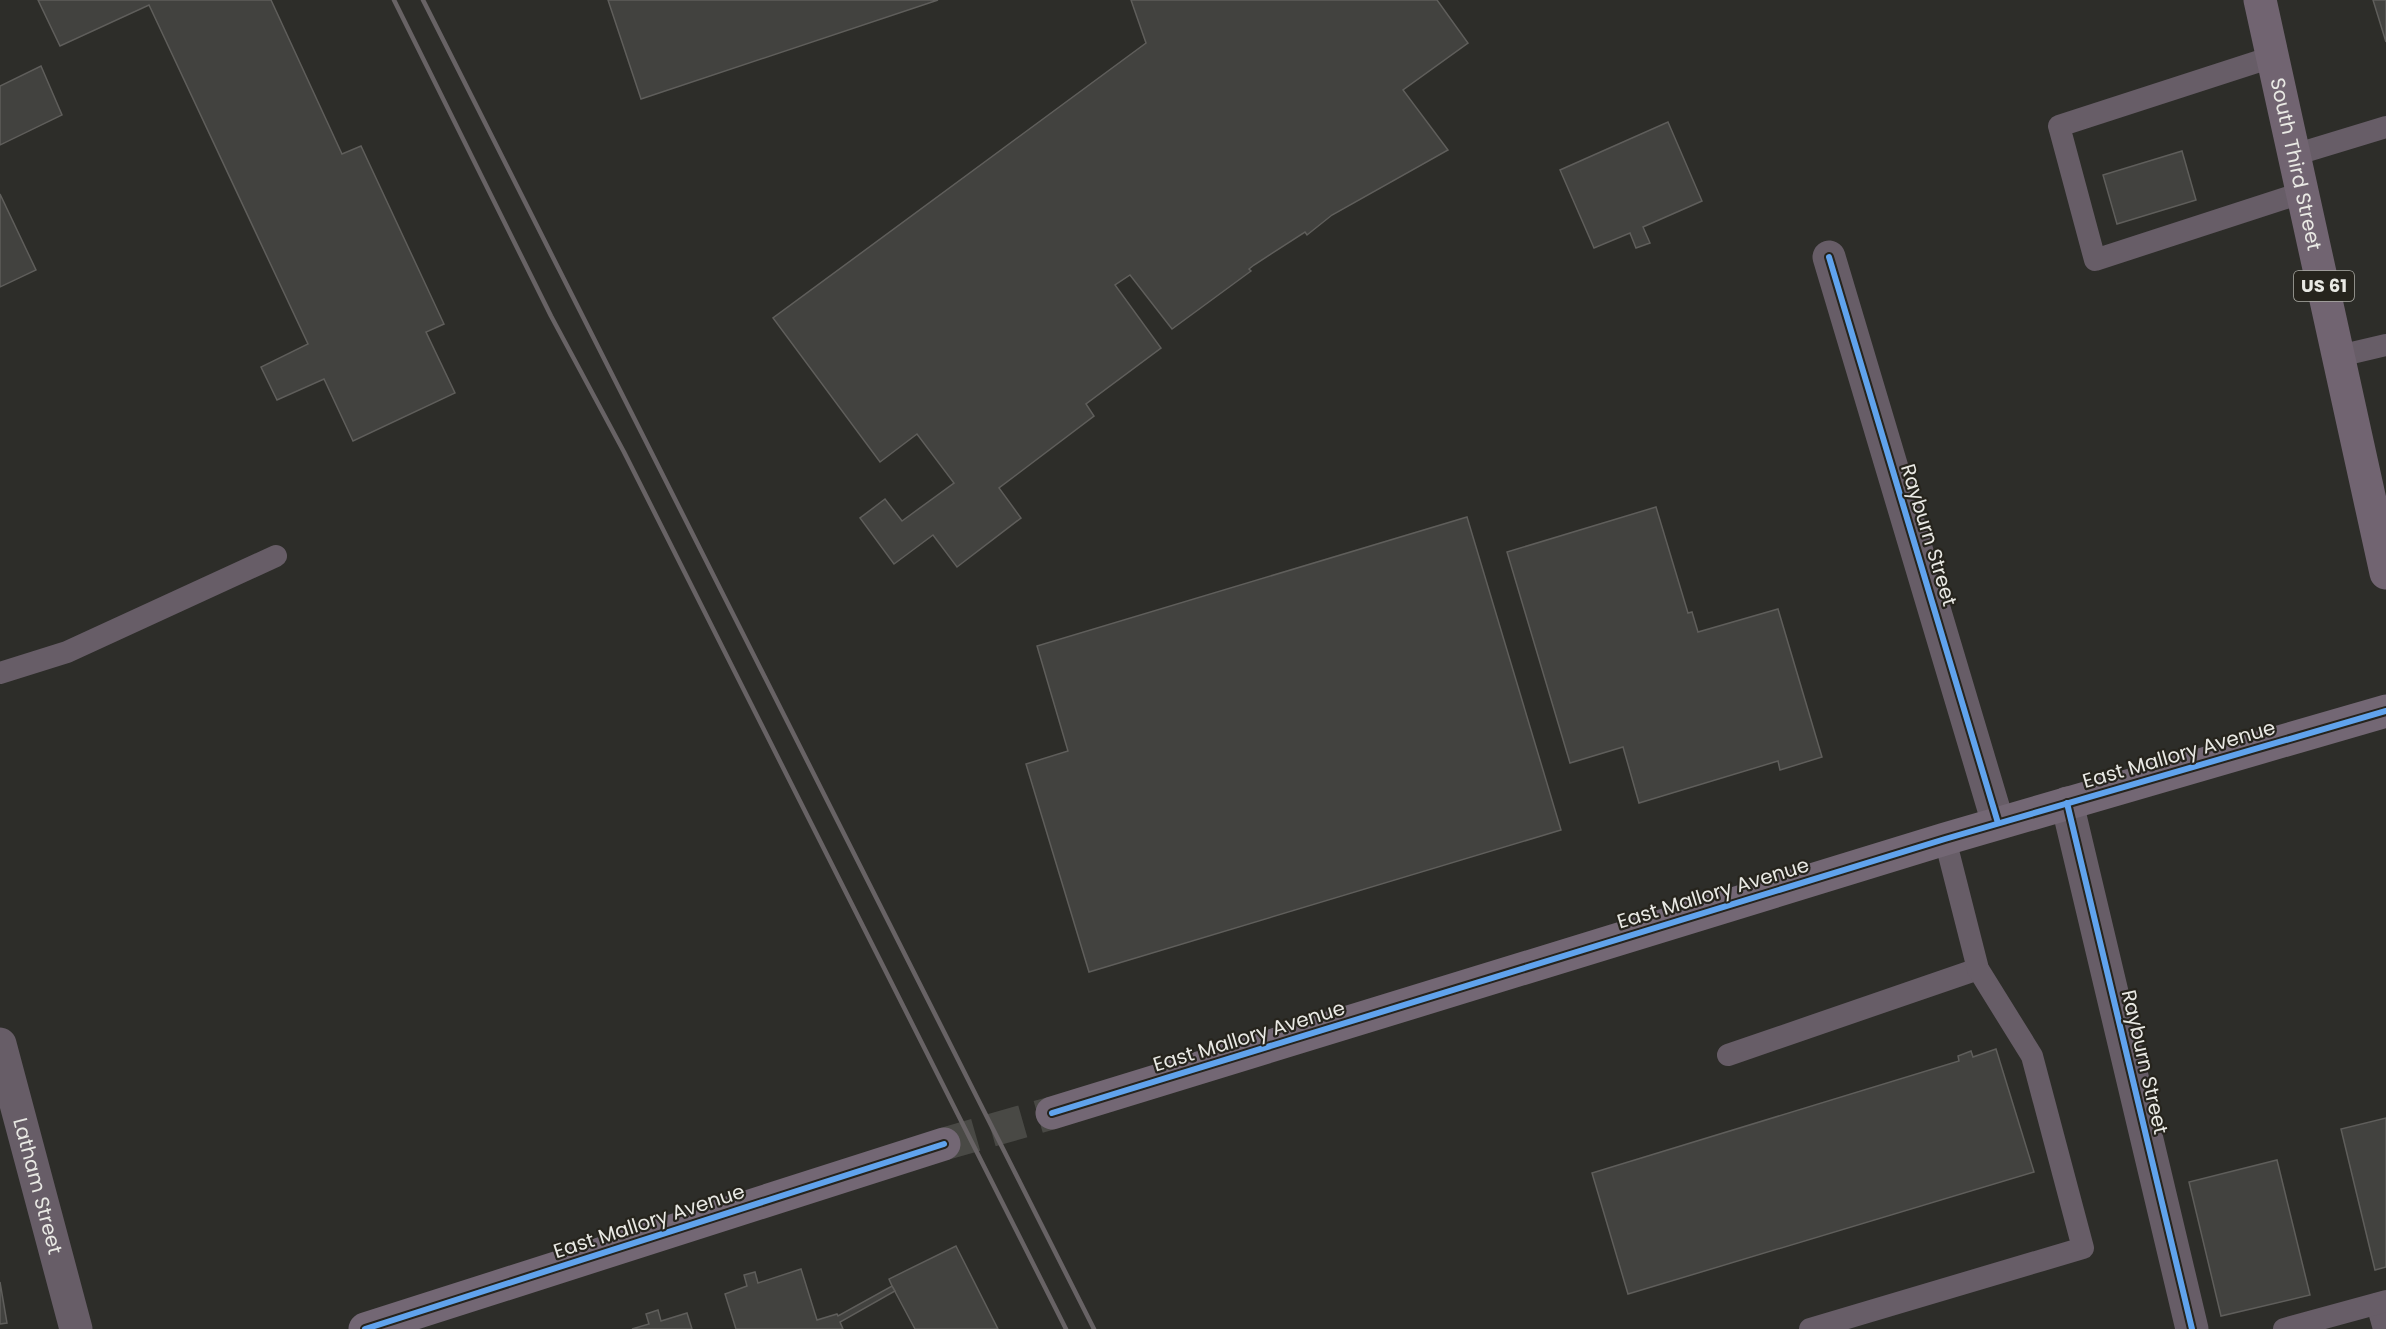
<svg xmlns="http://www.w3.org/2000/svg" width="2386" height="1329" viewBox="0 0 2386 1329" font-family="Poppins,sans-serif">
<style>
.building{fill:#42423f;stroke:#5f5e5b;stroke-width:1.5}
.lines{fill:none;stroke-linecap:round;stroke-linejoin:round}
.secondary-tunnel{stroke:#494945;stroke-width:33;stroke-dasharray:33 16;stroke-linecap:butt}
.service{stroke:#675d67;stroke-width:22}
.minor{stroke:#675d67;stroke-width:33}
.secondary{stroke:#736774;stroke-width:33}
.primary{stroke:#716471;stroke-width:33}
.rail{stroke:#686365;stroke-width:4.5}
.cycleway-casing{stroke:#26241d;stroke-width:10}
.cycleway{stroke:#60a3ed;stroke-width:6}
.labels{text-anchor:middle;stroke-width:4.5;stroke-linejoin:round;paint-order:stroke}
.shield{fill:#26241d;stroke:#aeaea8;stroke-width:1.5}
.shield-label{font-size:18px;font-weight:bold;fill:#e9e9e4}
.street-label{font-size:20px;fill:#e9e9e4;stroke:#26241d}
</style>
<rect width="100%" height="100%" fill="#2d2d29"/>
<g class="building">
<path d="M 38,0 L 271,0 L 342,154 L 361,146 L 444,324 L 426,332 L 455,393 L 353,441 L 324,379 L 277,400 L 261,367 L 308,344 L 149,5 L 60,46 Z"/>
<path d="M 608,0 L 938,0 L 641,99 Z"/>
<path d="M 1131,0 L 1437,0 L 1468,43 L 1403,90 L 1448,150 L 1332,215 L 1307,235 L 1305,232 L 1254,265 L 1249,269 L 1251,271 L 1172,329 L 1130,275 L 1115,285 L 1161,348 L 1086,404 L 1094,416 L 999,488 L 1021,518 L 957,567 L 933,535 L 894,564 L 860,518 L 885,499 L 902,521 L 954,483 L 917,434 L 880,462 L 773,318 L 1146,43 Z"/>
<path d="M 2373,0 L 2386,0 L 2386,42 Z"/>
<path d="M 41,66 L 62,115 L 0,145 L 0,86 Z"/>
<path d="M 1668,122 L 1702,201 L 1643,227 L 1650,243 L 1636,248 L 1630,233 L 1594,248 L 1560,170 Z"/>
<path d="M 2182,151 L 2196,200 L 2117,224 L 2103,175 Z"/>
<path d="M 0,194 L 36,270 L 0,287 Z"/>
<path d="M 1656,507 L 1688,613 L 1692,612 L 1698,632 L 1778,609 L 1822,757 L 1780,770 L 1778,761 L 1639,803 L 1623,747 L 1570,763 L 1507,552 Z"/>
<path d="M 1467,517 L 1561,830 L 1089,972 L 1026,764 L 1068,751 L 1037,646 Z"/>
<path d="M 1996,1049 L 2034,1172 L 1628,1294 L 1592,1173 L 1959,1061 L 1958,1056 L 1971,1051 L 1973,1057 Z"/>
<path d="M 2386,1118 L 2386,1267 L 2375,1270 L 2341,1129 Z"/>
<path d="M 2277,1160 L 2310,1295 L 2221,1316 L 2189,1182 Z"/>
<path d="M 956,1246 L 998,1329 L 915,1329 L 892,1286 L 889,1279 Z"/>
<path d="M 801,1269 L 817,1320 L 837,1314 L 838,1316 L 892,1286 L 895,1291 L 840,1322 L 843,1329 L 736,1329 L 725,1294 L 747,1286 L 744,1275 L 755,1272 L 758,1283 Z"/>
<path d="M 0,1282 L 7,1323 L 0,1324 Z"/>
<path d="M 658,1310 L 661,1321 L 687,1313 L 692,1329 L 632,1329 L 649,1324 L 646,1314 Z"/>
</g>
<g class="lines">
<path class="secondary-tunnel" d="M 944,1144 L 1052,1113"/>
<g class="service">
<path d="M 2272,57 L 2059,126 L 2095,260 L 2304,192"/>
<path d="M 2294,155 L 2386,127"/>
<path d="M 2339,356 L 2386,345"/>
<path d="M 0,673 L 67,652 L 276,556"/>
<path d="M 1728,1055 L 1978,969"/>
<path d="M 2377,1304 L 2384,1329"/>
<path d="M 1810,1329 L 2083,1248 L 2032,1056 L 1978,969 L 1945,839"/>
<path d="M 2284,1329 L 2386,1301"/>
</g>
<g class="minor">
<path d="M 1829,257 L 1998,823"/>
<path d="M 2067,803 L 2192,1329"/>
<path id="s1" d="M 0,1044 L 76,1329"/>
</g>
<g class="secondary">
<path d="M 1052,1113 L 1945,839 L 2386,711"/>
<path d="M 365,1329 L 944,1144"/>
</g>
<path class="primary" id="s2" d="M 2260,0 L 2386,573"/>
<g class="rail">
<path d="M 394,0 L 551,316 L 624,452 L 1066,1329"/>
<path d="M 423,0 L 1094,1329"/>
</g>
<defs>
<g id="cycleway">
<path d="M 1829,257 L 1998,823"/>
<path d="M 2067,803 L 2192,1329"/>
<path d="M 1052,1113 L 1945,839 L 2386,711"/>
<path d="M 365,1329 L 944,1144"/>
</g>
</defs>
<use href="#cycleway" class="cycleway-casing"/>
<use href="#cycleway" class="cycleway"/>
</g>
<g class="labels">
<rect class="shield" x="2294" y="271" width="60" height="30" rx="4.5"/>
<g class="shield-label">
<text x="2324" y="292">US 61</text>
</g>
<g class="street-label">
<text dy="7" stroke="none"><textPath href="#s2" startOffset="168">South Third Street</textPath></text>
<text transform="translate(1929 535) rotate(73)" y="7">Rayburn Street</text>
<text transform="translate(2179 754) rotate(-16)" y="7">East Mallory Avenue</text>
<text transform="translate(1713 893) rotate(-17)" y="7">East Mallory Avenue</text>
<text transform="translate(1249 1036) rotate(-17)" y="7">East Mallory Avenue</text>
<text transform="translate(2145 1062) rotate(77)" y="7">Rayburn Street</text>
<text dy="7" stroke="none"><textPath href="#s1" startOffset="147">Latham Street</textPath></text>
<text transform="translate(649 1221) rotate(-18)" y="7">East Mallory Avenue</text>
</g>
</g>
</svg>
